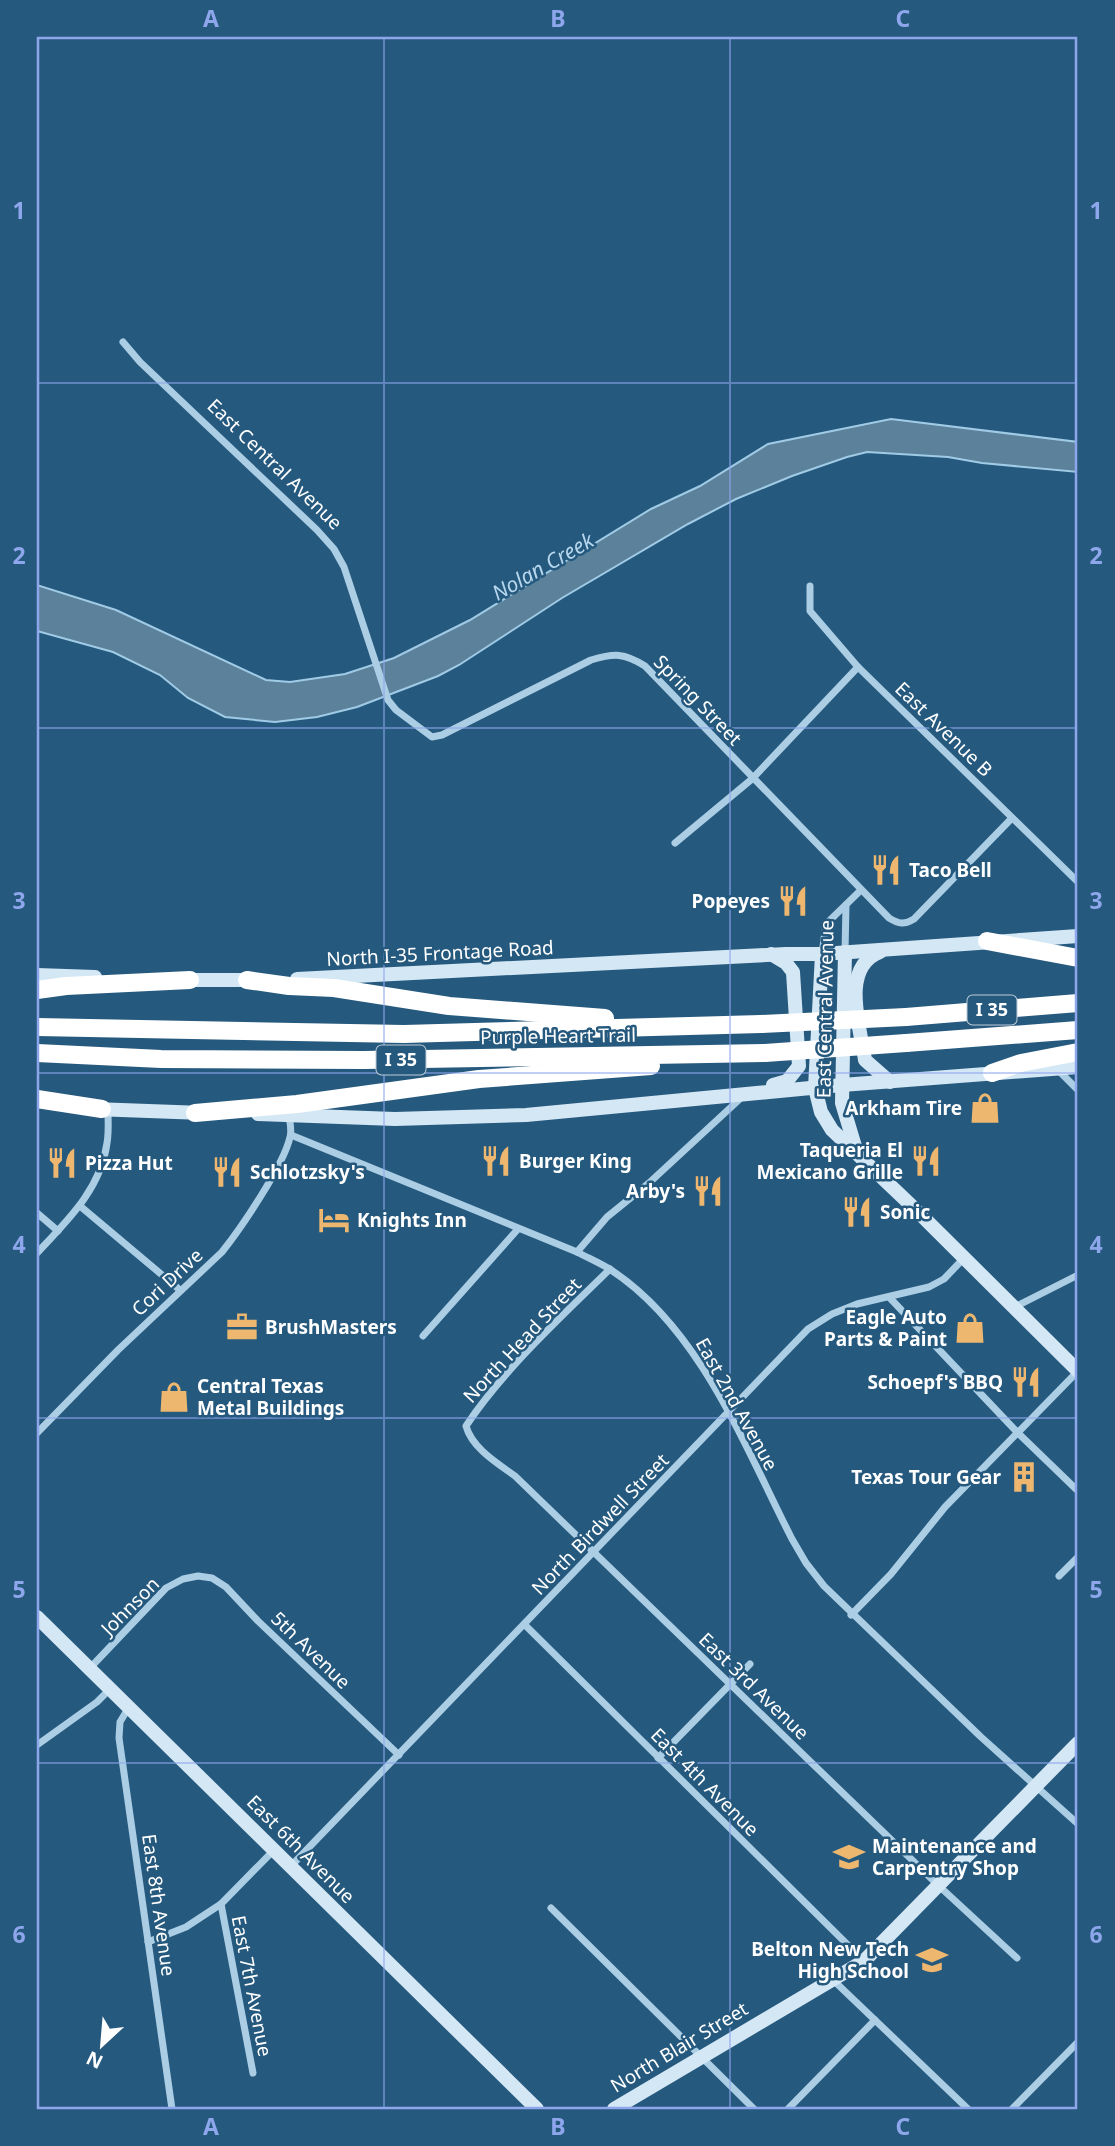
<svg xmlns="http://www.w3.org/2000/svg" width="1115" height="2146" viewBox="0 0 1115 2146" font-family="'Noto Sans',sans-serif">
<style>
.water{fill:#5c819a;stroke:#a0cbe6;stroke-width:2}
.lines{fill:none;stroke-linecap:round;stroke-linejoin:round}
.street{stroke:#abcee5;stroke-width:7}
.secondary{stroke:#d4e7f5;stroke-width:14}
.highway{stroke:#fff;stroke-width:18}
.highway-bridge{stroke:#fff;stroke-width:18}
.grid{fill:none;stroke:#8ea6ec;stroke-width:2;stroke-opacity:0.55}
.labels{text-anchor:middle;stroke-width:5;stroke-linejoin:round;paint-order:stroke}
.shield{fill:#26597e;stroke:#becdd8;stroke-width:2}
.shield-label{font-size:18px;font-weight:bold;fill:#fff}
.street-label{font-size:19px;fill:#fff;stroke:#26597e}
.poi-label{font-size:19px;font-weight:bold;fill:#fff;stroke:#26597e;text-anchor:start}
.water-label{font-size:21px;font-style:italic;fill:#b6d7ed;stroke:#26597e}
.neatline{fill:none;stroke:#8ea6ec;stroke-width:2.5}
.grid-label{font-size:23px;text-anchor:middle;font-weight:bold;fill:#8ea6ec}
</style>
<rect width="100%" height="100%" fill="#26597e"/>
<path class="water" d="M 891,419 L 1078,442 L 1078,472 L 982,463 L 948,457 L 867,452 L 847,457 L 792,476 L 736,499 L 688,524 L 562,598 L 459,665 L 438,676 L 357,707 L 317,717 L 275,722 L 225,717 L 188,698 L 160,675 L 113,652 L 37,631 L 37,585 L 116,610 L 266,680 L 290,682 L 345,674 L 394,658 L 470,620 L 651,509 L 700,486 L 768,444 Z"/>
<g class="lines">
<g class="street">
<path d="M 123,342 L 140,362 L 317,530 L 334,549 L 344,567 L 388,700 L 396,710 L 432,737 L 442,735 L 591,660 C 615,653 624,653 645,666 L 889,918 C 899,924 904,925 914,919 L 1012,818"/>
<path d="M 810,586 L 810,611 L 858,667 L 1078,882"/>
<path d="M 675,843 L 752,779 L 858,667"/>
<path d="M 845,952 L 846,905"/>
<path d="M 822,954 L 826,924 L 861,890"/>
<path d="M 1057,1069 L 1078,1090"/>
<path d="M 291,1135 L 577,1252 C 588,1258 600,1263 611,1270 C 700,1328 745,1447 792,1539 L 806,1563 L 824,1586 L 981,1737 L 1078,1824"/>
<path d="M 80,1206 L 180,1290"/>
<path d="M 37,1213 L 58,1231"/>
<path d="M 577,1252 L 607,1217 L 649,1183 L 742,1097"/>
<path d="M 37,1253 C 67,1221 101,1189 107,1143 C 109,1132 108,1120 108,1110"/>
<path d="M 610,1269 C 562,1316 503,1370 466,1426 C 472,1448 497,1463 515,1476 L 939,1886 L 1017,1958"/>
<path d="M 889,1297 L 1017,1432 L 1078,1491"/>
<path d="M 1015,1307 L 1078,1275"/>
<path d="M 423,1336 L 518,1229"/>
<path d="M 37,1433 L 118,1350 L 222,1252 C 241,1228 284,1165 290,1137 C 292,1131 290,1123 289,1115"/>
<path d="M 1059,1576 L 1078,1557"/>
<path d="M 851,1615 L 891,1574 L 945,1507 L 1078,1371"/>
<path d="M 525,1625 L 864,1961"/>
<path d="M 90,1668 L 166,1588 L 183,1579 L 198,1576 L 212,1578 L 226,1587 L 258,1621 L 399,1755"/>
<path d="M 129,1707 L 120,1722 L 119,1738 L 172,2109"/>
<path d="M 37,1745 L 97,1702 L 110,1689"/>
<path d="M 658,1758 L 750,1664"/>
<path d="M 291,1866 L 808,1329 L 832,1314 L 857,1304 L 929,1287 L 944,1279 L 964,1258"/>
<path d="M 221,1904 L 253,2073"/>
<path d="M 551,1908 L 754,2109"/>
<path d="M 148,1942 L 186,1927 L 221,1904 L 274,1850"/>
<path d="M 832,1979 L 968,2109"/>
<path d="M 788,2109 L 875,2020"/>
<path d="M 1012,2109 L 1078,2042"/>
</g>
<g class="secondary">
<path d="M 845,952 L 842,1103 L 857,1153"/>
<path d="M 880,952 C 840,967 860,1026 865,1060 L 890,1082"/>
<path d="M 771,954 L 786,963 L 793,972 L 799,1066 L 787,1081 L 773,1085"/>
<path d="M 822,954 L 815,1088 L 821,1112 L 832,1130 L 915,1209 L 1078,1371"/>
<path d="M 37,975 L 95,977"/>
<path d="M 297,979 L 786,954 L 822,954 L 1078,936"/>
<path d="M 182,980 L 256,980"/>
<path d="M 94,1109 L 203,1113"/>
<path d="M 258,1114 L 395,1119 L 526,1115 L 842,1085 L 1078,1067"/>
<path d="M 37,1617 L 537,2109"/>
<path d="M 614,2109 L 864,1961 L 1078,1743"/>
</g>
<g class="highway">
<path d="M 987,941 L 1078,958"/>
<path d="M 247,980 L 289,986 L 334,988 L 449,1006 L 605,1018"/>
<path d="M 37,990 L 66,986 L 190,980"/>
<path d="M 906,1017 L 1078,1003"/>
<path d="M 37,1027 L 404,1034 L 761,1024"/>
<path d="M 906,1043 L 1078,1030"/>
<path d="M 37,1053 L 161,1059 L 364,1060 L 765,1053"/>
<path d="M 992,1073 L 1021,1063 L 1078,1052"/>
<path d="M 37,1099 L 102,1109"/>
<path d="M 195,1113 L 297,1104 L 479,1079 L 651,1066"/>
</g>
<g class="highway-bridge">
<path d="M 761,1024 L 906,1017"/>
<path d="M 765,1053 L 906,1043"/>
</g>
</g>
<path class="grid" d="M 384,37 L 384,2109M 730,37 L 730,2109M 37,383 L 1078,383M 37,728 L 1078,728M 37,1073 L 1078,1073M 37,1418 L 1078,1418M 37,1763 L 1078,1763"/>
<defs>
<symbol id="restaurant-bare" viewBox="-9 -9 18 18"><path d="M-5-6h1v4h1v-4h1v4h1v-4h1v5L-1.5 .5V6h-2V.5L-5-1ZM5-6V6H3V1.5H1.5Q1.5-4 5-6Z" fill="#eeb770" stroke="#26597e" stroke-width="2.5" paint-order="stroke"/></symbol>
<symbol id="shop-bare" viewBox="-9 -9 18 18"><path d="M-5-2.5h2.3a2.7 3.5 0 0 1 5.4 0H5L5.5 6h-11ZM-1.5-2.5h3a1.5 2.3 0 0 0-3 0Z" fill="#eeb770" stroke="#26597e" stroke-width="2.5" paint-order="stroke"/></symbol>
<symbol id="hotel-bare" viewBox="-9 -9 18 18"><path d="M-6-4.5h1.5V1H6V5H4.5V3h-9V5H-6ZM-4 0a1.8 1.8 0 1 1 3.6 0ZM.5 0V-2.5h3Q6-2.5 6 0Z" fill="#eeb770" stroke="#26597e" stroke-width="2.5" paint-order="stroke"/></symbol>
<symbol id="office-bare" viewBox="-9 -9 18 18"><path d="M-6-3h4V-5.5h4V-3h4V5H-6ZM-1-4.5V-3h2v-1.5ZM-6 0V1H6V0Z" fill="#eeb770" stroke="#26597e" stroke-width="2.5" paint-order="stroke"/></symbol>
<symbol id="building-bare" viewBox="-9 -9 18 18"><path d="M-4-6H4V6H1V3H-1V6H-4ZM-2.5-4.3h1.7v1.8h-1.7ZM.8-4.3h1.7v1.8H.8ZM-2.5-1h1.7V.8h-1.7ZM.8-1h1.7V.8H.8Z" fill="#eeb770" stroke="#26597e" stroke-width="2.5" paint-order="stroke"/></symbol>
<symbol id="school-bare" viewBox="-9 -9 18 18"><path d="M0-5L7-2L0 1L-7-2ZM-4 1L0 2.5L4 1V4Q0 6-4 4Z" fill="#eeb770" stroke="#26597e" stroke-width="2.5" paint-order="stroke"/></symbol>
</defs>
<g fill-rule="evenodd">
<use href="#restaurant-bare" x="864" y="848" width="44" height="44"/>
<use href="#restaurant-bare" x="771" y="879" width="44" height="44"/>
<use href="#shop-bare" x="963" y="1086" width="44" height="44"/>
<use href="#restaurant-bare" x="474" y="1139" width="44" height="44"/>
<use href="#restaurant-bare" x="904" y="1139" width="44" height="44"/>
<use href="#restaurant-bare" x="40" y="1141" width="44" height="44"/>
<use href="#restaurant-bare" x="205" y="1150" width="44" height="44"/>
<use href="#restaurant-bare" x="686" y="1169" width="44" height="44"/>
<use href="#restaurant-bare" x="835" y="1190" width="44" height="44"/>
<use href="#hotel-bare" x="312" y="1198" width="44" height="44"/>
<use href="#office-bare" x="220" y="1305" width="44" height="44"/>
<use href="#shop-bare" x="948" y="1306" width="44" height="44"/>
<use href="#restaurant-bare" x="1004" y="1360" width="44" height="44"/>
<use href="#shop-bare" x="152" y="1375" width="44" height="44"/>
<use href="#building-bare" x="1002" y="1455" width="44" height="44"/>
<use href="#school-bare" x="827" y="1835" width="44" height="44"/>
<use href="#school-bare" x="910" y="1938" width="44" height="44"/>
</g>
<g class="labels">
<g class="shield">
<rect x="967.5" y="995.5" width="49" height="29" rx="5"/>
<rect x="376.5" y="1045.5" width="49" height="29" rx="5"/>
</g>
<g class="shield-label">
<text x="992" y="1016">I 35</text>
<text x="401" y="1066">I 35</text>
</g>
<g class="street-label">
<text transform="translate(275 464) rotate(44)" y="7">East Central Avenue</text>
<text transform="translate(698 700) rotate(46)" y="7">Spring Street</text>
<text transform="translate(944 729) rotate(44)" y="7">East Avenue B</text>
<text transform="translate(440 953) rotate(-3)" y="7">North I-35 Frontage Road</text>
<text transform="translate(825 1009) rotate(-89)" y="7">East Central Avenue</text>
<text transform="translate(558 1036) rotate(-1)" y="7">Purple Heart Trail</text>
<text transform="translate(167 1282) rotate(-43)" y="7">Cori Drive</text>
<text transform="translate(522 1340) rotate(-47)" y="7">North Head Street</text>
<text transform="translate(737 1404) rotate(61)" y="7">East 2nd Avenue</text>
<text transform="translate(600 1524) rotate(-46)" y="7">North Birdwell Street</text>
<text transform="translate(130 1606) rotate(-45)" y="7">Johnson</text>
<text transform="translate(311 1650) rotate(44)" y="7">5th Avenue</text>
<text transform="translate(754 1686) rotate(44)" y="7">East 3rd Avenue</text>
<text transform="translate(705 1782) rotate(45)" y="7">East 4th Avenue</text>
<text transform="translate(301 1849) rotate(45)" y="7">East 6th Avenue</text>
<text transform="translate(159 1905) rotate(82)" y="7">East 8th Avenue</text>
<text transform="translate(252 1986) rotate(79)" y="7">East 7th Avenue</text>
<text transform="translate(679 2047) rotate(-31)" y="7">North Blair Street</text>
</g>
<g class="poi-label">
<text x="909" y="877">Taco Bell</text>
<text x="770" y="908" text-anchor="end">Popeyes</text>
<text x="962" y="1115" text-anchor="end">Arkham Tire</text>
<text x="903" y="1157" text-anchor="end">Taqueria El<tspan x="903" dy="22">Mexicano Grille</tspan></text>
<text x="519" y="1168">Burger King</text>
<text x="85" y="1170">Pizza Hut</text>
<text x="250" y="1179">Schlotzsky's</text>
<text x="685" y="1198" text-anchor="end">Arby's</text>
<text x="880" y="1219">Sonic</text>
<text x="357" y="1227">Knights Inn</text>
<text x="947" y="1324" text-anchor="end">Eagle Auto<tspan x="947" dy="22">Parts &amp; Paint</tspan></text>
<text x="265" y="1334">BrushMasters</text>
<text x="1003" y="1389" text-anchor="end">Schoepf's BBQ</text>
<text x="197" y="1393">Central Texas<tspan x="197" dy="22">Metal Buildings</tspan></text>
<text x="1001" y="1484" text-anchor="end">Texas Tour Gear</text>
<text x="872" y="1853">Maintenance and<tspan x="872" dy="22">Carpentry Shop</tspan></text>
<text x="909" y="1956" text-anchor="end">Belton New Tech<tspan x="909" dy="22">High School</tspan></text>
</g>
<g class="water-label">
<text transform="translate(543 567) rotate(-30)" y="7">Nolan Creek</text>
</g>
</g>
<rect width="1115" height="2146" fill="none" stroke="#26597e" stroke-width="77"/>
<g transform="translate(102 2045) rotate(206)" stroke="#26597e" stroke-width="5" paint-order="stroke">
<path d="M0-5L12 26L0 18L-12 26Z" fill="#ffffff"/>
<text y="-10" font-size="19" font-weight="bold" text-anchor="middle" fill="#ffffff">N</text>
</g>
<rect x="38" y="38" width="1038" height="2070" class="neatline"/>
<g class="grid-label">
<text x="211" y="27">A</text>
<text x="558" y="27">B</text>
<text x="903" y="27">C</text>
<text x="19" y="219">1</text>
<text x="1096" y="219">1</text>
<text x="19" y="564">2</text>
<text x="1096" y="564">2</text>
<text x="19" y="909">3</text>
<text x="1096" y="909">3</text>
<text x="19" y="1253">4</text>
<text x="1096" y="1253">4</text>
<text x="19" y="1598">5</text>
<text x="1096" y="1598">5</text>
<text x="19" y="1943">6</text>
<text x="1096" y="1943">6</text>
<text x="211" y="2135">A</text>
<text x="558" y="2135">B</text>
<text x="903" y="2135">C</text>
</g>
</svg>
